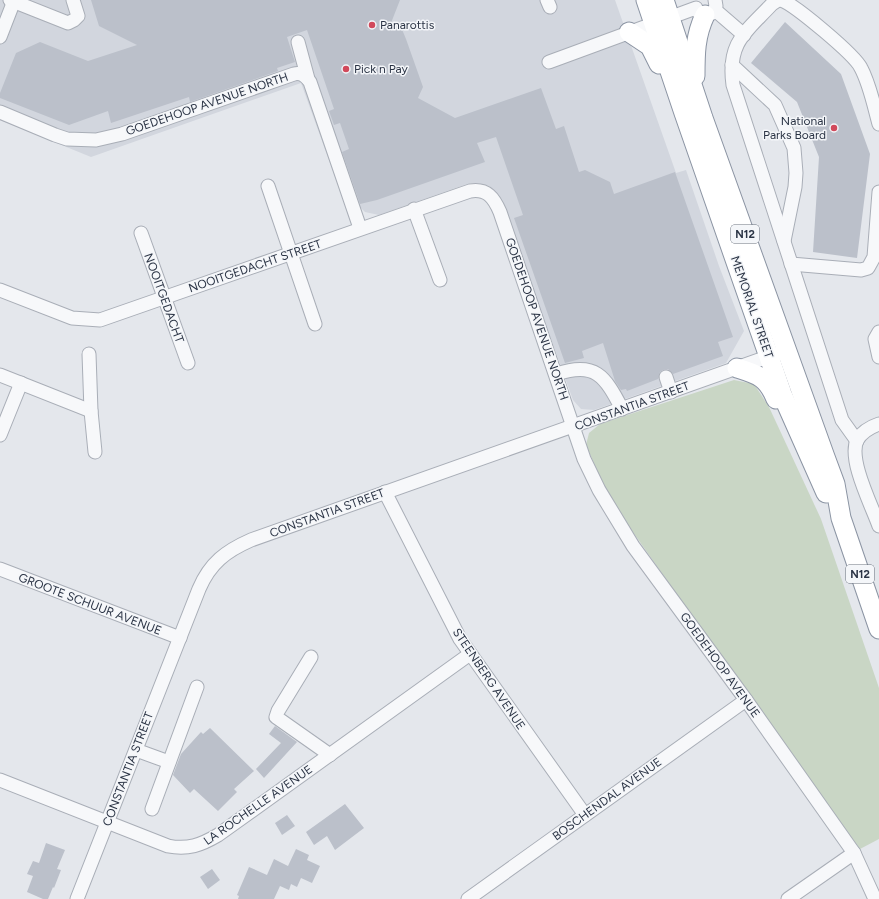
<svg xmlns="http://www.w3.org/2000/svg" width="879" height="899" viewBox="0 0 879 899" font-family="Figtree,sans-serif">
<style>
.built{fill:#d2d6de}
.green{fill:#c9d6c5}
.building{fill:#bbc0ca}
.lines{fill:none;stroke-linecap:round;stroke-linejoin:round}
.minor-casing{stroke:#a9aeb7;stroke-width:15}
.highway-casing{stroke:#8b94a3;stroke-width:21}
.minor{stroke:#f7f8fa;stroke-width:13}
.highway{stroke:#fff;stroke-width:19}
.poi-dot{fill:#d1495b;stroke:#f4f6f9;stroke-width:1.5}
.labels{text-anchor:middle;stroke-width:3;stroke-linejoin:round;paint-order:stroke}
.shield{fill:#f4f6f9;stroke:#676e7b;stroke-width:1}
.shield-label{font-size:11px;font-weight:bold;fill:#2b3445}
.poi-label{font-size:12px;fill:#2b3445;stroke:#f4f6f9;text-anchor:start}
.street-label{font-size:12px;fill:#2b3445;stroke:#f4f6f9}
</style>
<rect width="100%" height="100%" fill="#e4e7ec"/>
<path class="built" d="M 0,0 L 615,0 L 676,173 L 686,170 L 719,266 L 744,331 L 726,363 L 594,410 L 581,409 L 573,400 L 500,198 L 489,186 L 476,183 L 470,183 L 379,215 L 365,212 L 359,206 L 347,210 L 301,83 L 91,157 L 0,120 Z"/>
<path class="green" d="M 734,380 L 754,384 L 769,407 L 821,519 L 879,688 L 879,839 L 860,849 L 720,656 L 609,498 L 586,445 L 589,433 L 600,424 Z"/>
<g class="building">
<path d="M 91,0 L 400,0 L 391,23 L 401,27 L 406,39 L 423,87 L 418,98 L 455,118 L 541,88 L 556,129 L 564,126 L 579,172 L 585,170 L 610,182 L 614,194 L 675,172 L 733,337 L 718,342 L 723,356 L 673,374 L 668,369 L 663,370 L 660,372 L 658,379 L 627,391 L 626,389 L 621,390 L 615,381 L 603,343 L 582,351 L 584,358 L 565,363 L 514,218 L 523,215 L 496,137 L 477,143 L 485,162 L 377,200 L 360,204 L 342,152 L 349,149 L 340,123 L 334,125 L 329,111 L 334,109 L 307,30 L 287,37 L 295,62 L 277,68 L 278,71 L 190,102 L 189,97 L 111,123 L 108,111 L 69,125 L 0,98 L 0,93 L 16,53 L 40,42 L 88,61 L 137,45 L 99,26 Z"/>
<path d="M 785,22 L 841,74 L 870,154 L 857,258 L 813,252 L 819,157 L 797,102 L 751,63 Z"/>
<path d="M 275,726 L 297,742 L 264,778 L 256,769 L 281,743 L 269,734 Z"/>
<path d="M 210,728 L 254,771 L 234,789 L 237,792 L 218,811 L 194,789 L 190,793 L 173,775 L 181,754 L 201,732 L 203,734 Z"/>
<path d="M 345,804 L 364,828 L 335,850 L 327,836 L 314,845 L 306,832 Z"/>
<path d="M 287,815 L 295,826 L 282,835 L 275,823 Z"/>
<path d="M 46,843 L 65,850 L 57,869 L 61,870 L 54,888 L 53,887 L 48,899 L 43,899 L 27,892 L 33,876 L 27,874 L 33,861 L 39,863 Z"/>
<path d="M 296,849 L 309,855 L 307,860 L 320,866 L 312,883 L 301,878 L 297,887 L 291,884 L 289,890 L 280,886 L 274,899 L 238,899 L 239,896 L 237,895 L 249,867 L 267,875 L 274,859 L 288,866 Z"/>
<path d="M 212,869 L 220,880 L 208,889 L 200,877 Z"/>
</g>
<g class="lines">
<defs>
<g id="minor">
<path d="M 10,0 L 68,23 L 74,20 L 78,16 L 73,0"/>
<path d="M 547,0 L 550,7"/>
<path d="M 778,0 L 772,4 C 746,32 727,42 733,85 L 842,420 L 857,441"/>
<path d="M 781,0 C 794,4 855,55 861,68 C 870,85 874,106 879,124"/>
<path d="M 715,10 L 744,35"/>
<path d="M 699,13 L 705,15 L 713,13 L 716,6 L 715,0"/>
<path d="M 0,37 L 14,1"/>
<path d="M 298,42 L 308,79"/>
<path d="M 549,62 L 696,8"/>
<path d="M 732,65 L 775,105 L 794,148 L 796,173 L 795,187 L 784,241"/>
<path d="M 0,112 L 55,135 L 67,139 L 96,140 L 122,134 L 294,74 C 301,72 306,76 310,82 L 360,228"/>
<path d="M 268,186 L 315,324"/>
<path d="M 414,209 L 440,280"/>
<path d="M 141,233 L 188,363"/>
<path d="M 791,264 L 861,270 L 868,268 L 874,257 L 879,192"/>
<path d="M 0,290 L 72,318 L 100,320 L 470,191 C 487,188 494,198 500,212 L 584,459 L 599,490 L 633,546 L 746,700 L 854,853 L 875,899"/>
<path d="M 879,332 L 875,339 L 879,357"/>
<path d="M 89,354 L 91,411 L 95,452"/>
<path d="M 557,374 C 595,361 605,376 622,409"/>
<path d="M 0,375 L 91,411"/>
<path d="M 666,377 L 671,392"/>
<path d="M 879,424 C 870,427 862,432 857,440 C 848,460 872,506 879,526"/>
<path d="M 0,435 L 21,383"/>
<path d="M 385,492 L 460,639 L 585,815"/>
<path d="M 0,569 L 180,638"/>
<path d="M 311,657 L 278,711 L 276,717 L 330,755"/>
<path d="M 136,750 L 169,762"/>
<path d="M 0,780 L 168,846 C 188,850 201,845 218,835 L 470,654"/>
<path d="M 152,809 L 197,687"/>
<path d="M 77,899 L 199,589 C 210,563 226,551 251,540 L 776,354"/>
<path d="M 468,899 L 746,700"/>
<path d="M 788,899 L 854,853"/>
</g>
<g id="highway">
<path d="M 646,0 L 684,113 L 782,394 L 826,493"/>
<path d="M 664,0 L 703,118 L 825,457 L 835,484 L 841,518 L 879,629"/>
<path d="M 629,32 L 650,46 L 659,64"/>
<path d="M 695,76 C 695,54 695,36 705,15"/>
<path d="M 737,368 C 759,375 767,377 776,399"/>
</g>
</defs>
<use href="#minor" class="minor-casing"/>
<use href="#highway" class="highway-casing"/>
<use href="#minor" class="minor"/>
<use href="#highway" class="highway"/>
</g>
<g class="poi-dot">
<circle cx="372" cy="25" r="4"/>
<circle cx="346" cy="69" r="4"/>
<circle cx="834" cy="128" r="4"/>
</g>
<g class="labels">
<g class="shield">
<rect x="731" y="225" width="28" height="18" rx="3"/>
<rect x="846" y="565" width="28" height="18" rx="3"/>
</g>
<g class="shield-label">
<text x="745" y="238">N12</text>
<text x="860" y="578">N12</text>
</g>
<g class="poi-label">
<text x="380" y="29">Panarottis</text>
<text x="354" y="73">Pick n Pay</text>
<text x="826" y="125" text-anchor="end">National<tspan x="826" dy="14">Parks Board</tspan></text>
</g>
<g class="street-label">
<text transform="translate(207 104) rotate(-19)" y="4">GOEDEHOOP AVENUE NORTH</text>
<text transform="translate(255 266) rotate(-19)" y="4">NOOITGEDACHT STREET</text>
<text transform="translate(164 298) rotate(70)" y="4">NOOITGEDACHT</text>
<text transform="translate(752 307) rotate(71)" y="4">MEMORIAL STREET</text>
<text transform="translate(537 319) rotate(71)" y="4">GOEDEHOOP AVENUE NORTH</text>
<text transform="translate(632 406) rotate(-20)" y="4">CONSTANTIA STREET</text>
<text transform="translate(327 513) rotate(-20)" y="4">CONSTANTIA STREET</text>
<text transform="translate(90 604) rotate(21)" y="4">GROOTE SCHUUR AVENUE</text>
<text transform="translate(720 665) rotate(54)" y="4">GOEDEHOOP AVENUE</text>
<text transform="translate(489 679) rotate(56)" y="4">STEENBERG AVENUE</text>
<text transform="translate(128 769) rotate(-69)" y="4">CONSTANTIA STREET</text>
<text transform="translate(607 799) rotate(-36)" y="4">BOSCHENDAL AVENUE</text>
<text transform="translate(258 805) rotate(-35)" y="4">LA ROCHELLE AVENUE</text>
</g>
</g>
</svg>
